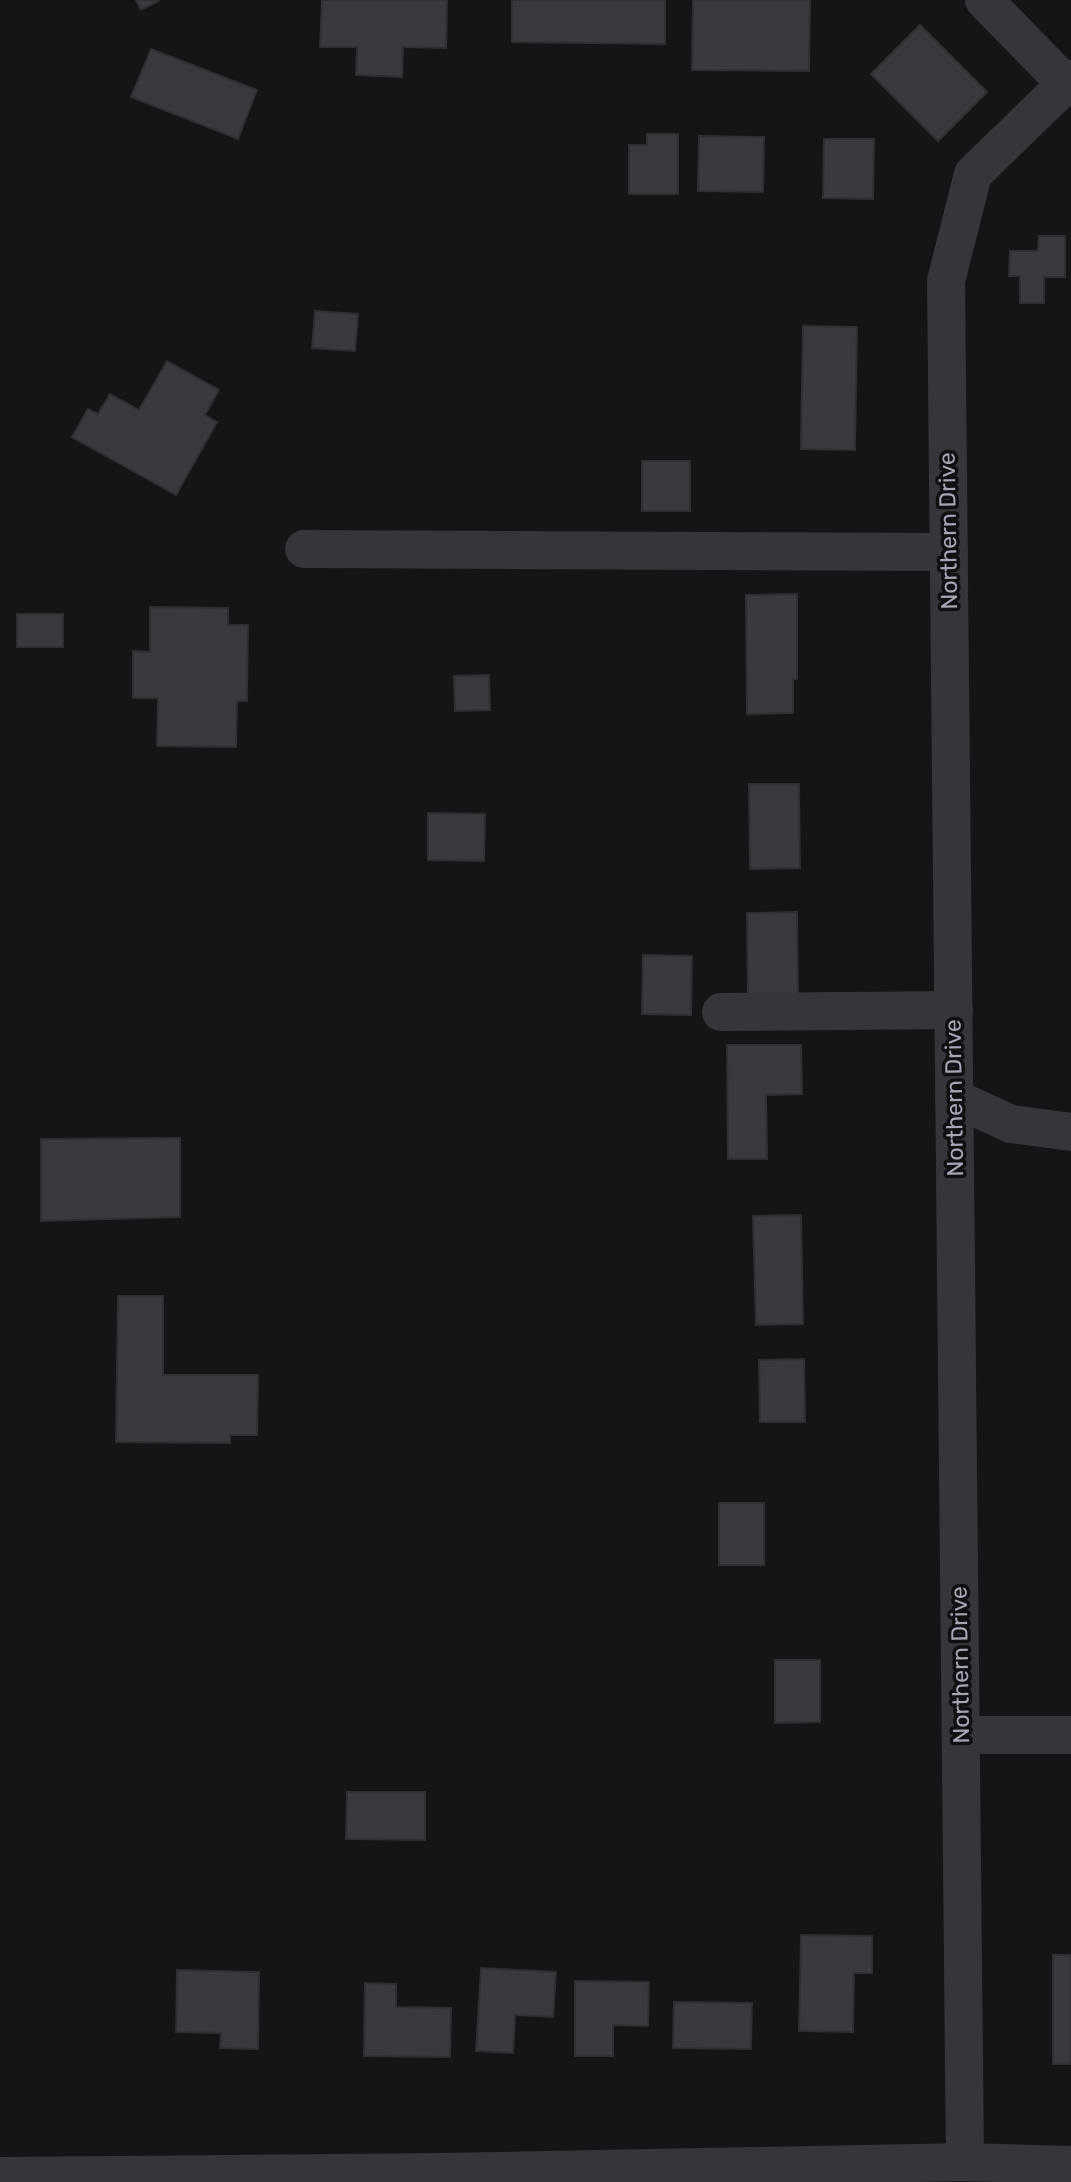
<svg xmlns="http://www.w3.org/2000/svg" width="1071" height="2182" viewBox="0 0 1071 2182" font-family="Rubik,sans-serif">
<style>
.building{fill:#3a393f;stroke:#302e33;stroke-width:2}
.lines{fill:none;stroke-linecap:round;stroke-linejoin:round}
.minor{stroke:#36353c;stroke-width:38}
.labels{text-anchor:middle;stroke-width:7;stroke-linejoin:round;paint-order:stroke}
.street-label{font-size:23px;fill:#a6a6b7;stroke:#100f11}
</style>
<rect width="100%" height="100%" fill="#151416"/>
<g class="building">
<path d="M 136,0 L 160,0 L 141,10 Z"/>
<path d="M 322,0 L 447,0 L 446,48 L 403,47 L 402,77 L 356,75 L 357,47 L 320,47 Z"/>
<path d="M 512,0 L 665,0 L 665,44 L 512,42 Z"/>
<path d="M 693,0 L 810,0 L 809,71 L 692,70 Z"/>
<path d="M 920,25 L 987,92 L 938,141 L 871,74 Z"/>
<path d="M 151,49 L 257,90 L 238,139 L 131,97 Z"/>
<path d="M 647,134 L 678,134 L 678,194 L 629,194 L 629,145 L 647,145 Z"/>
<path d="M 699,136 L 764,137 L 763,192 L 698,191 Z"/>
<path d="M 824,139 L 874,139 L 873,199 L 823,198 Z"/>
<path d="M 1039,236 L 1065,236 L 1065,277 L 1044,277 L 1044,303 L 1020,303 L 1020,276 L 1009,276 L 1010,251 L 1038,251 Z"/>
<path d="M 315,311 L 358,314 L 355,351 L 312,348 Z"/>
<path d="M 803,326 L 857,327 L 855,450 L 801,449 Z"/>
<path d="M 167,361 L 219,390 L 205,415 L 217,422 L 176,495 L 72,437 L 88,409 L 98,414 L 110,394 L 139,410 Z"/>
<rect x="642" y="461" width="48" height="50"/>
<path d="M 797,594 L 797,679 L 793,679 L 793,713 L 747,714 L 746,595 Z"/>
<path d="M 150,607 L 228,608 L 228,625 L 248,625 L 247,701 L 237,701 L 236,747 L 157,746 L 158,698 L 133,698 L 133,651 L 150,652 Z"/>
<rect x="17" y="614" width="46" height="33"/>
<path d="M 489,675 L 490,710 L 455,711 L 454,676 Z"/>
<path d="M 749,784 L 799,784 L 800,868 L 750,869 Z"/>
<path d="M 428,813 L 485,814 L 484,861 L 428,860 Z"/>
<path d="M 797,912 L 798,997 L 748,998 L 747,913 Z"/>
<path d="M 643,955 L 692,956 L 691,1015 L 642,1014 Z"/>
<path d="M 727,1045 L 801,1045 L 802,1094 L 766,1095 L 767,1159 L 728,1159 Z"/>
<path d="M 180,1138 L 180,1217 L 41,1221 L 41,1139 Z"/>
<path d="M 801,1215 L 803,1324 L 756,1325 L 753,1216 Z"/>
<path d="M 118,1296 L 163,1296 L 163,1375 L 258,1375 L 257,1435 L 230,1435 L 230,1443 L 116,1442 Z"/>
<path d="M 804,1359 L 805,1422 L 760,1422 L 759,1360 Z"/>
<rect x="719" y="1503" width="45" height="62"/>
<path d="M 775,1660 L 820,1660 L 820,1722 L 775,1723 Z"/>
<path d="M 347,1792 L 425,1792 L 425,1840 L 346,1839 Z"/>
<path d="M 801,1935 L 872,1936 L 872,1973 L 854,1973 L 853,2032 L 799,2031 Z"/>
<rect x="1053" y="1955" width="18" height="109"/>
<path d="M 481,1968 L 556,1972 L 553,2017 L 515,2015 L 513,2053 L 476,2051 Z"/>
<path d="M 177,1970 L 259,1972 L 258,2049 L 220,2048 L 221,2033 L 176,2032 Z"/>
<path d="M 575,1981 L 649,1982 L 648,2026 L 613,2025 L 613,2056 L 575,2056 Z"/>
<path d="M 365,1983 L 396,1984 L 396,2007 L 451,2008 L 450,2057 L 364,2056 Z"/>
<path d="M 674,2002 L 752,2003 L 751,2049 L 673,2048 Z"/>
</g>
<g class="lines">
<g class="minor">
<path d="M 984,0 L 1066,84"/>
<path d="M 304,549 L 949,552"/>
<path d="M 721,1012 L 954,1010"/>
<path d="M 954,1098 L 1011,1124 L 1071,1132"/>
<path d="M 961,1735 L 1071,1735"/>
<path d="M 965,2162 L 946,281 L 973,174 L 1071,79"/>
<path d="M 0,2176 L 443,2172 L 965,2162 L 1071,2165"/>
</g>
</g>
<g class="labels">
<g class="street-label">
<text transform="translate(948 531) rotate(-91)" y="8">Northern Drive</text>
<text transform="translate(954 1098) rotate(-91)" y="8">Northern Drive</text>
<text transform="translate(960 1665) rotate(-91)" y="8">Northern Drive</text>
</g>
</g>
</svg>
